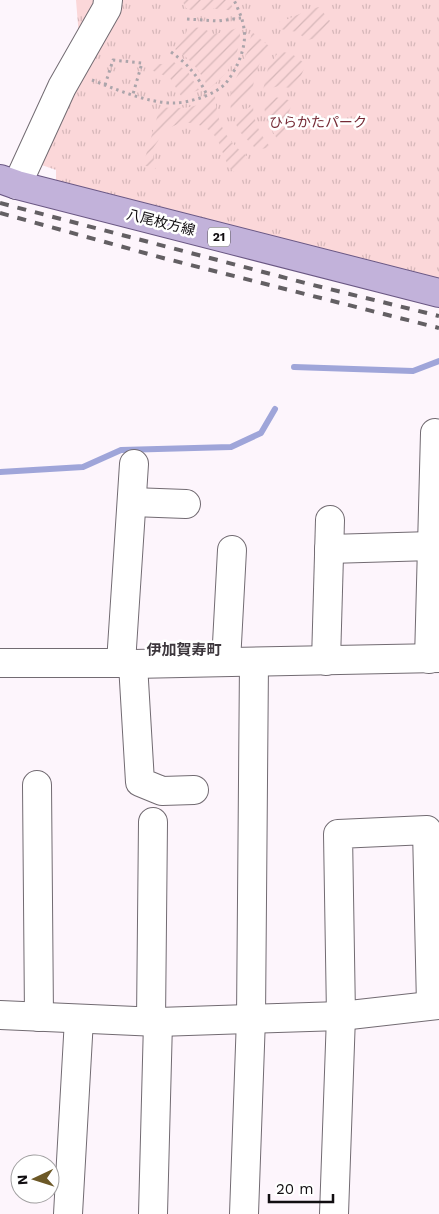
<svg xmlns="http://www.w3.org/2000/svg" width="439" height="1214" viewBox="0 0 439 1214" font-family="'Work Sans','Noto Sans JP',sans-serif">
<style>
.grass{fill:url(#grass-tufts)}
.garden{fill:url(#garden-furrows)}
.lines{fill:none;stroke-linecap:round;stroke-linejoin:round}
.stream{stroke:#9fa5d9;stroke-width:6}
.minor-casing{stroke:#726b72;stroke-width:30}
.major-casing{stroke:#6a5783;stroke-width:30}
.path{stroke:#aca5ab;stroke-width:3;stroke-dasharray:2.5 4;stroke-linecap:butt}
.minor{stroke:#fff;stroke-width:28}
.major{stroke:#c2b2da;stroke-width:28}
.rail{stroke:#635f63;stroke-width:4;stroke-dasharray:9 9;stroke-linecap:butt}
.labels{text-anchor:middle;stroke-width:5;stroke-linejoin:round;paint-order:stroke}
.shield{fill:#fff;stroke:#585658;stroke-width:1}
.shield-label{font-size:12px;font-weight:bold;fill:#110e11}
.park-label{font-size:14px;fill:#752a35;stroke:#fff}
.street-label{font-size:14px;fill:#110e11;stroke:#fff}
.neighbourhood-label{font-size:15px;font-weight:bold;fill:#3d373d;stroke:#fff}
</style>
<defs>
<pattern id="grass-tufts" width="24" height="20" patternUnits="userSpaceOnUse" patternTransform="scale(1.25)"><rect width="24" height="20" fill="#fbd7d9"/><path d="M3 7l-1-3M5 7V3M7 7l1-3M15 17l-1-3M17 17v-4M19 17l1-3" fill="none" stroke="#d6b7b9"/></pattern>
<pattern id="garden-furrows" width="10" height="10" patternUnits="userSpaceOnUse" patternTransform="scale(1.25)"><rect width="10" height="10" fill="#fbd7d9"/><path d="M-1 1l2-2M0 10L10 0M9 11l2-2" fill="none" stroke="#d6b7b9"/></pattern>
</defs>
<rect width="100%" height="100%" fill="#fdf5fc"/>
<path class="grass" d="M 76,0 L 439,0 L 439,278 L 56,180 L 56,170 L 16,156 L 49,82 L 79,37 Z"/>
<g class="garden">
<path d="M 182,0 L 229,0 L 234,10 C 228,11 224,9 218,9 C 206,7 198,14 186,8 Z"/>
<path d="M 319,7 L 330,21 L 323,37 L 307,40 L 297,32 L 280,29 L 279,22 C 293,18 305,10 319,7 Z"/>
<path d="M 188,27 L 203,28 L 213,34 L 226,32 L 240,27 C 241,55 230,72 209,89 C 200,71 192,60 175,49 L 184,39 Z"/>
<path d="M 252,32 L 269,46 C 259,62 254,76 252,94 L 242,100 L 231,112 C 228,83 238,80 246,55 C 249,48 250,39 252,32 Z"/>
<path d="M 279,51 L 292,54 L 303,62 L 304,69 L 295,89 L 279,86 L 263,90 L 268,68 Z"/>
<path d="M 171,60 L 188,72 L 199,90 L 181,96 L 170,78 L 151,70 L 152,64 L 163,64 Z"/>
<path d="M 215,96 C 217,124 226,140 248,157 L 236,173 C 222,165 224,142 210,131 C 193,118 170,121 159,139 C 158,142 154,146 153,149 C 152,155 155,163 156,169 L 143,165 L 160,107 C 182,109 196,109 215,96 Z"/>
<path d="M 275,97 L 293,101 C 291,106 289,111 288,117 C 288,128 288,134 279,142 L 267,122 L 263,102 Z"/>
<path d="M 253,106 C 254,124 260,134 271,148 L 256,149 L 239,131 L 235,122 C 240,114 245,108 253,106 Z"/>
</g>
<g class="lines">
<g class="stream">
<path d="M 294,367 L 413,371 L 439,361"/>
<path d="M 0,472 L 83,467 L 121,450 L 231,447 L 261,433 L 275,409"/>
</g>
<defs>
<g id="minor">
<path d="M 17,185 L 62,87 L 107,8 L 108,0"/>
<path d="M 132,502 L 186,504"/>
<path d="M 329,549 L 432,546"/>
<path d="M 429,659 L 435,433 L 439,434"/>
<path d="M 326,661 L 330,520"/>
<path d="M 226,662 L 232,550"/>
<path d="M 0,663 L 121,663 L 133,664 L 439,658"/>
<path d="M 121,663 L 134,464"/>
<path d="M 133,664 L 140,782 L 162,791 L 194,790"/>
<path d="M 37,785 L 39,1017"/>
<path d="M 0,1015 L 158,1022 L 341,1016 L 439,1005"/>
<path d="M 151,1021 L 153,822"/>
<path d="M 68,1214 L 79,1019"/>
<path d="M 153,1214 L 158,1022"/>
<path d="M 244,1214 L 251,1018 L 254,662"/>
<path d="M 334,1214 L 341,1016 L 338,834 L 427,830 L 431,1005"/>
</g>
<path id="major" d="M 0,179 L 17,185 L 439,293"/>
</defs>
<use href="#minor" class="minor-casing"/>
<use href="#major" class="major-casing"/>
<g class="path">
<path d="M 187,19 L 218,21 L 241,18"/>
<path d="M 171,52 C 189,65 197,75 207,95"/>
<path d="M 92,80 C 115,89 148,103 173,103 C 189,103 215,95 226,83 C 237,69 247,47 244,29 C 243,19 238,9 234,0"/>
<path d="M 105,85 L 113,60 L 142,63 L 133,94"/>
</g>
<use href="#minor" class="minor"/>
<use href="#major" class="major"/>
<g class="rail">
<path d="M 0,203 L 309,284 L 439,316"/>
<path d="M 0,213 L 163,258 L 439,328"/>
</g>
</g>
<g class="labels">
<rect class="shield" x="208" y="227.5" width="22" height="19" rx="4"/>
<g class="shield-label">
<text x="219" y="241">21</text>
</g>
<g class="park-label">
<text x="318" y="127">ひらかたパーク</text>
</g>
<g class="street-label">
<text transform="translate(161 222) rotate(14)" y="5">八尾枚方線</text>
</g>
<g class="neighbourhood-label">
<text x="184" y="655">伊加賀寿町</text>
</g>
</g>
<g transform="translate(35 1179) rotate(266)"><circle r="24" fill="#ffffff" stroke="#a09fa0"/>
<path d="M0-4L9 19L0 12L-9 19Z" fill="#6c5826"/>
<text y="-8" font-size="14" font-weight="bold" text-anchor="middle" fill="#110e11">N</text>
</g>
<path d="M269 1194v8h64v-8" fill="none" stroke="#110e11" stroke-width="2.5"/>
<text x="276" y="1194" font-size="15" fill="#110e11" stroke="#ffffff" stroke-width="4" paint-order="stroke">20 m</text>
</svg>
